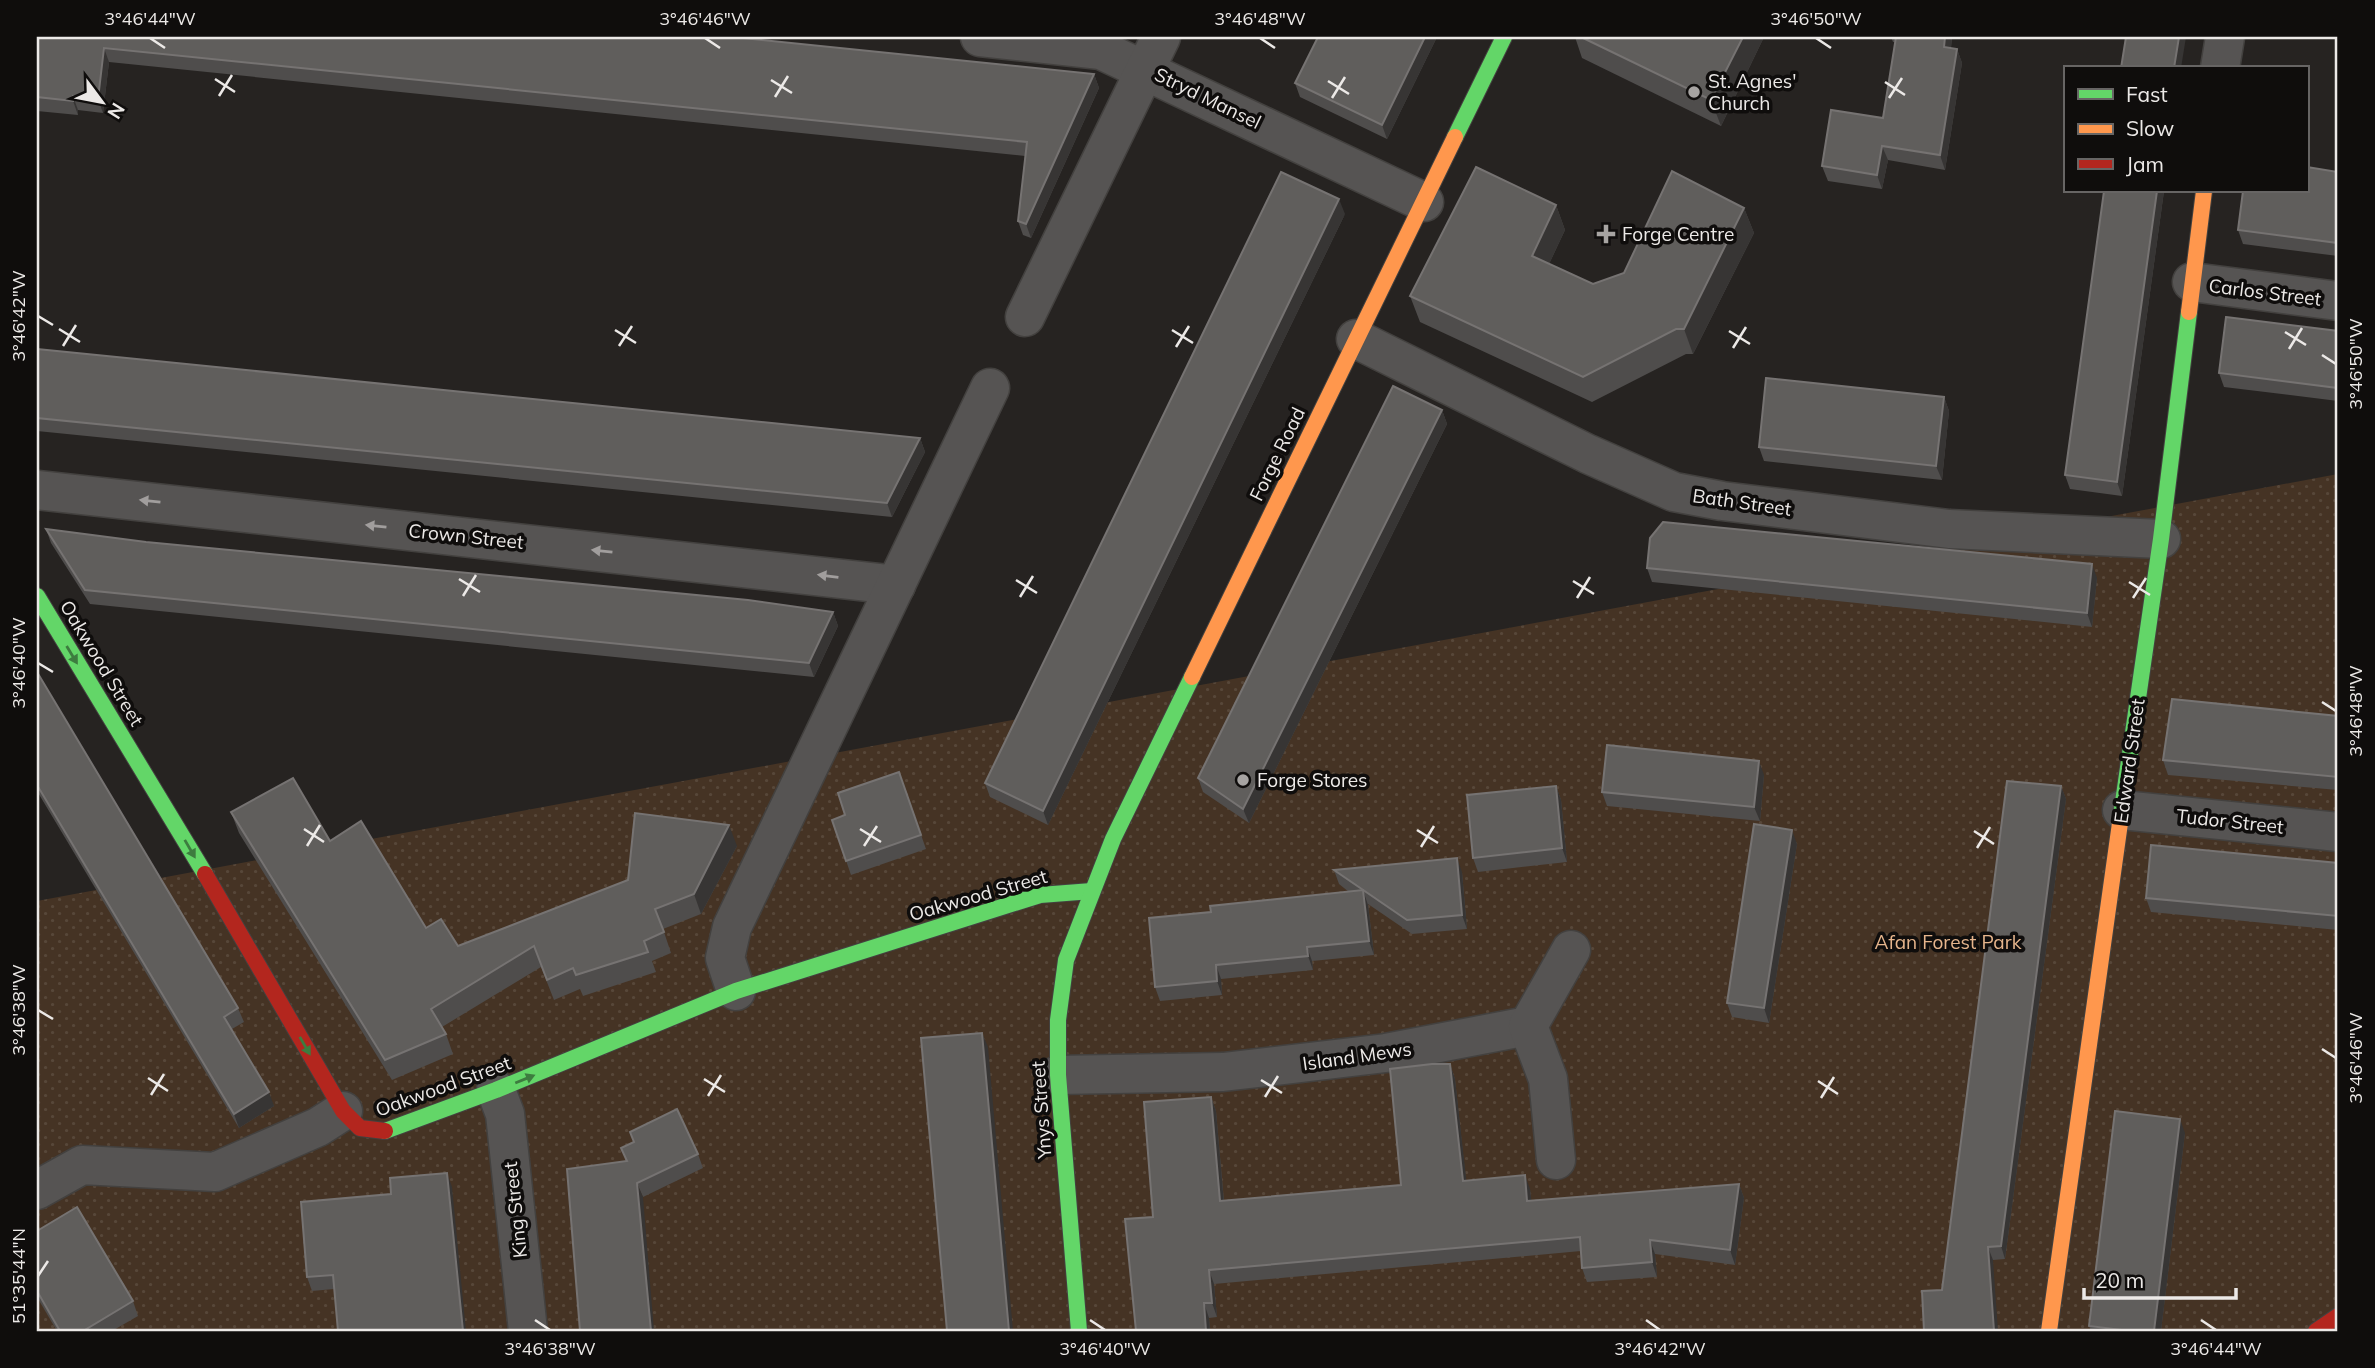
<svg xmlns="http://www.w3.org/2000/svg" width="2375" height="1368" viewBox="0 0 2375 1368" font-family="Mulish,sans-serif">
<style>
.park{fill:url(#park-dots)}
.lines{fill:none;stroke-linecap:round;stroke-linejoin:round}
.street-casing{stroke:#43413f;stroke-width:41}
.fast-casing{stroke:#43413f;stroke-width:18}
.slow-casing{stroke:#43413f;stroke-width:18}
.jam-casing{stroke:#43413f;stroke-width:18}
.street{stroke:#565453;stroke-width:38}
.fast{stroke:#63d668;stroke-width:16}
.slow{stroke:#ff974d;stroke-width:16}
.jam{stroke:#b3261e;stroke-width:16}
.wall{fill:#4f4d4c}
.shaded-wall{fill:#373534}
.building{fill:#605e5c;stroke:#767372;stroke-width:2}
.oneway{fill:#a19e9d}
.oneway2{fill:#3d7c3f}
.ticks{fill:none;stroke:#ece9e7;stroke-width:2.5}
.poi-dot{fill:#a7a4a2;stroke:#0f0d0c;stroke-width:2.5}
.labels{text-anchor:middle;stroke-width:7;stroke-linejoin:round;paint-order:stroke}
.poi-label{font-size:19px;fill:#ece9e7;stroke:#0f0d0c;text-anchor:start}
.street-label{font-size:19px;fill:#ece9e7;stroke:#0f0d0c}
.park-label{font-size:19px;fill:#e6b58c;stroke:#0f0d0c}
.neatline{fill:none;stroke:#ece9e7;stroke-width:2.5}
.ticks-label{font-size:18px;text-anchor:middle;fill:#ece9e7}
</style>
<defs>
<pattern id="park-dots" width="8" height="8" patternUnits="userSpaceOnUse" patternTransform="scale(1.75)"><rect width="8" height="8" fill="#453324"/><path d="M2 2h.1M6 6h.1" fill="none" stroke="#574739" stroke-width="1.8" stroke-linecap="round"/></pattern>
</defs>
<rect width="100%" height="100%" fill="#262321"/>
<path class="park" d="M 2338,474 L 2338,1331 L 37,1331 L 37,901 Z"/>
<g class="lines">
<defs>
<g id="street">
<path d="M 980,37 L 1101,50 L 1424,202"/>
<path d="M 2220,68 L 2225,37"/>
<path d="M 2192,282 L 2338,301"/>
<path d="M 1025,317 L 1161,37"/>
<path d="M 1356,339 L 1588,454 L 1674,492 L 1722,501 L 1949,529 L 2161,539"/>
<path d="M 37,490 L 896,585"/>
<path d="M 2122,810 L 2338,832"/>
<path d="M 736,991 L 725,958 L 732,927 L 990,388"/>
<path d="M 1058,1075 L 1223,1072 L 1386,1053 L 1528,1026"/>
<path d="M 496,1090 L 505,1114 L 528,1331"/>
<path d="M 1556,1160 L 1548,1079 L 1528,1026 L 1571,950"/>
<path d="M 37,1190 L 82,1165 L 215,1172 L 318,1127 L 343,1111"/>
</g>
<g id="fast">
<path d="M 1455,137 L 1504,37"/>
<path d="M 37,596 L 205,874"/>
<path d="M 2120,823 L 2161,539 L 2189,312"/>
<path d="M 385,1131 L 496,1090 L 736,991 L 1040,895 L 1092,891"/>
<path d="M 1079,1331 L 1058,1075 L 1058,1020 L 1066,960 L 1113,839 L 1192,677"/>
</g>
<g id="slow">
<path d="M 2189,312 L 2204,191"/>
<path d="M 1192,677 L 1455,137"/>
<path d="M 2049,1331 L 2120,823"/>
</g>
<g id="jam">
<path d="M 205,874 L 343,1111 L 360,1128 L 385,1131"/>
<path d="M 2316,1331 L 2338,1316"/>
</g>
</defs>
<use href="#street" class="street-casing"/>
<use href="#fast" class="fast-casing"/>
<use href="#slow" class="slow-casing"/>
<use href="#jam" class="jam-casing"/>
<use href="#street" class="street"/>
<use href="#fast" class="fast"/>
<use href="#slow" class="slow"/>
<use href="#jam" class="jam"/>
</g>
<g class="wall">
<path d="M 37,37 L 1094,74 L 1099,88 L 1031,238 L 1023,235 L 1018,221 L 1025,156 L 109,62 L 103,113 L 78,110 L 78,115 L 37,111 Z"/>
<path d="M 1318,37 L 1437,37 L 1387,139 L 1300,97 L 1295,83 Z"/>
<path d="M 1575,37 L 1764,37 L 1721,126 L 1582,58 Z"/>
<path d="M 1891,37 L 1952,37 L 1951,48 L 1957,49 L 1962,63 L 1945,170 L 1888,160 L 1882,189 L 1828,181 L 1822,166 L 1883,118 L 1895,42 L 1893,42 Z"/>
<path d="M 2338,172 L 2338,256 L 2243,244 L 2238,230 Z"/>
<path d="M 2104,191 L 2164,191 L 2122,496 L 2070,489 L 2065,475 Z"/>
<path d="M 1556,205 L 1565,230 L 1549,264 L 1593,284 L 1624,273 L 1744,208 L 1754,233 L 1693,354 L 1686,354 L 1592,402 L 1420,322 L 1410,296 Z"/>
<path d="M 1345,214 L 1048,825 L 990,797 L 985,783 Z"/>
<path d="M 2338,331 L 2338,401 L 2224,387 L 2219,373 Z"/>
<path d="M 37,349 L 920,438 L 925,452 L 892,517 L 37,431 Z"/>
<path d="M 1944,397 L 1949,411 L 1942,480 L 1764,461 L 1759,447 Z"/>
<path d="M 1442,410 L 1447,424 L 1249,823 L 1203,792 L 1198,778 Z"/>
<path d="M 46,529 L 146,542 L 833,612 L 838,626 L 814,677 L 90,604 L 51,543 Z"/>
<path d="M 1647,568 L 2097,578 L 2092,627 L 1652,582 Z"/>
<path d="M 37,672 L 238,1008 L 244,1022 L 232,1029 L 274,1106 L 239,1128 L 37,791 Z"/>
<path d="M 2338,716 L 2338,790 L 2168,775 L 2163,760 Z"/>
<path d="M 899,772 L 926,849 L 851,875 L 832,820 L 845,815 Z"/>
<path d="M 1764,775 L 1760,821 L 1607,806 L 1602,792 Z"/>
<path d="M 1556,786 L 1561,800 L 1567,862 L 1478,872 L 1473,858 Z"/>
<path d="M 2061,786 L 2066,799 L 2005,1259 L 1993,1260 L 1942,1290 Z"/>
<path d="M 231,812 L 330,841 L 426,928 L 458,946 L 737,846 L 701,914 L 663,929 L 671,953 L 652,961 L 656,972 L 583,996 L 580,989 L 554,1000 L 541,967 L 442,1027 L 446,1034 L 453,1054 L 392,1080 L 239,833 Z"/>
<path d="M 1797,844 L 1769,1023 L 1732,1017 L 1727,1003 Z"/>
<path d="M 2338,863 L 2338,930 L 2151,912 L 2146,898 Z"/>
<path d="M 1334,870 L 1462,872 L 1467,929 L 1412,934 L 1368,904 L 1374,955 L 1312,961 L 1313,970 L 1221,979 L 1222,995 L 1160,1001 L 1155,987 L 1211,912 L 1349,892 L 1339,884 Z"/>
<path d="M 1450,1064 L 1455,1079 L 1466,1181 L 1530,1189 L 1531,1201 L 1739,1184 L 1744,1198 L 1735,1265 L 1655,1254 L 1657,1277 L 1587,1282 L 1582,1268 L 1581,1251 L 1214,1284 L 1217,1317 L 1209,1318 L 1210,1331 L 1136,1331 L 1153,1217 L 1211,1097 L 1216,1111 L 1224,1201 L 1401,1185 Z"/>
<path d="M 630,1132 L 698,1154 L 703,1168 L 643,1197 L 621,1148 L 634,1142 Z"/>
<path d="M 2185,1133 L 2161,1331 L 2091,1331 L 2089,1326 Z"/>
<path d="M 452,1187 L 334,1289 L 312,1291 L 307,1277 L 391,1194 Z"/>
<path d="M 37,1231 L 133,1301 L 138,1316 L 112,1331 L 57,1331 L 37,1297 Z"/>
</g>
<g class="shaded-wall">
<path d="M 1425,37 L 1437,37 L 1387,139 L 1382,125 Z"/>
<path d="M 1743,37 L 1764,37 L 1721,126 L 1711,100 Z"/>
<path d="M 1945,37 L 1952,37 L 1949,61 L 1944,47 Z"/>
<path d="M 2179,37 L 2186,37 L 2181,68 L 2174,68 Z"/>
<path d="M 104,48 L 109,62 L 103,113 L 98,99 Z"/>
<path d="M 1957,49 L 1962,63 L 1945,170 L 1940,155 Z"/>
<path d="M 1094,74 L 1099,88 L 1031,238 L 1026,224 Z"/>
<path d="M 73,96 L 78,110 L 78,115 L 73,101 Z"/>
<path d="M 1882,146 L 1888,160 L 1882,189 L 1877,175 Z"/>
<path d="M 2157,191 L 2164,191 L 2122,496 L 2117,482 Z"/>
<path d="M 1339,199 L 1345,214 L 1048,825 L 1043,811 Z"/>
<path d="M 1556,205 L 1565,230 L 1541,281 L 1532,256 Z"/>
<path d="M 1744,208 L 1754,233 L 1693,354 L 1684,329 Z"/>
<path d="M 1944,397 L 1949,411 L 1942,480 L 1936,466 Z"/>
<path d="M 1442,410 L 1447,424 L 1249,823 L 1243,809 Z"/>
<path d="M 920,438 L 925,452 L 892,517 L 887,503 Z"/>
<path d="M 2092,564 L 2097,578 L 2092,627 L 2087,613 Z"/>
<path d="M 833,612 L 838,626 L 814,677 L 809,663 Z"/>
<path d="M 1759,761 L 1764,775 L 1760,821 L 1754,807 Z"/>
<path d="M 1556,786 L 1561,800 L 1567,862 L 1562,848 Z"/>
<path d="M 2061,786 L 2066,799 L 2005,1259 L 2001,1246 Z"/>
<path d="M 729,825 L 737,846 L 701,914 L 694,894 Z"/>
<path d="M 1792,830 L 1797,844 L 1769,1023 L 1764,1008 Z"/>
<path d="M 1457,858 L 1462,872 L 1467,929 L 1462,915 Z"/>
<path d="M 1363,890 L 1368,905 L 1374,955 L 1369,941 Z"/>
<path d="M 1307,947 L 1312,961 L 1313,970 L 1308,956 Z"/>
<path d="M 1216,965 L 1221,979 L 1222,995 L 1217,981 Z"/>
<path d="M 982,1033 L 988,1047 L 1013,1331 L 1009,1331 Z"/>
<path d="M 1450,1064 L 1455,1079 L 1468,1195 L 1463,1181 Z"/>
<path d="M 269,1092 L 274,1106 L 239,1128 L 234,1114 Z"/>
<path d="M 1211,1097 L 1216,1111 L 1225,1215 L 1220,1201 Z"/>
<path d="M 2180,1119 L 2185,1133 L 2161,1331 L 2154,1331 Z"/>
<path d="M 447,1173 L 452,1187 L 466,1331 L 463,1331 Z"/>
<path d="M 1525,1175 L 1530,1189 L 1533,1215 L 1527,1201 Z"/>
<path d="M 637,1183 L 643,1197 L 654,1331 L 651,1331 Z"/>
<path d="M 1739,1184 L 1744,1198 L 1735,1265 L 1730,1250 Z"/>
<path d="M 1650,1240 L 1655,1254 L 1657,1277 L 1652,1262 Z"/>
<path d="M 1988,1247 L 1993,1260 L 1998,1331 L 1994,1331 Z"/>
<path d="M 1209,1270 L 1214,1284 L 1217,1317 L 1212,1303 Z"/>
<path d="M 1204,1303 L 1209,1318 L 1210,1331 L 1206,1331 Z"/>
</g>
<g class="building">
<path d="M 37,37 L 733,37 L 1094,74 L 1026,224 L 1018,221 L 1027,142 L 104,48 L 98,99 L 73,96 L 73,101 L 37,97 Z"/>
<path d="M 1318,37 L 1425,37 L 1382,125 L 1295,83 Z"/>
<path d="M 1581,37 L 1743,37 L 1711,100 Z"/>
<path d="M 1896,37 L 1945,37 L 1944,47 L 1957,49 L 1940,155 L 1882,146 L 1877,175 L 1822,166 L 1831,110 L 1883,118 Z"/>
<path d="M 2126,37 L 2179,37 L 2174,68 L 2121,68 Z"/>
<path d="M 1476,167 L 1556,205 L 1532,256 L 1593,284 L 1624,273 L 1672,171 L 1744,208 L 1684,329 L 1676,329 L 1583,377 L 1410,296 Z"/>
<path d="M 2307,167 L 2338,172 L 2338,243 L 2238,230 L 2243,191 L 2307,191 Z"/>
<path d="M 1281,172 L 1339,199 L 1043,811 L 985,783 Z"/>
<path d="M 2104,191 L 2157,191 L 2117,482 L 2065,475 Z"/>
<path d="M 2226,317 L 2338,331 L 2338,388 L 2219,373 Z"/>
<path d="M 37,349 L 920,438 L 887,503 L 37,418 Z"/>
<path d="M 1766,378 L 1944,397 L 1936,466 L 1759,447 Z"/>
<path d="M 1393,386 L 1442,410 L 1243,809 L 1198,778 Z"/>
<path d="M 1663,522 L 2092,564 L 2087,613 L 1647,568 L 1650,538 Z"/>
<path d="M 46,529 L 146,542 L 748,600 L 833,612 L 809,663 L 85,590 Z"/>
<path d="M 37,672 L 238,1008 L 224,1017 L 269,1092 L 234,1114 L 37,785 Z"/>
<path d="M 2172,699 L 2338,716 L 2338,777 L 2163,760 Z"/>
<path d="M 1607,745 L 1759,761 L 1754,807 L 1602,792 Z"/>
<path d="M 899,772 L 921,835 L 846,861 L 832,820 L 845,815 L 838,793 Z"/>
<path d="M 293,778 L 330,841 L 361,821 L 426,928 L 441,919 L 458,946 L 628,880 L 635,813 L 729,825 L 694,894 L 655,909 L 664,932 L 644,941 L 648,952 L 576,975 L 573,968 L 547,980 L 534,946 L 431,1009 L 446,1034 L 385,1060 L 231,812 Z"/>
<path d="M 2007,781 L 2061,786 L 2001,1246 L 1988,1247 L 1994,1331 L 1924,1331 L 1922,1291 L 1942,1290 Z"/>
<path d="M 1556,786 L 1562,848 L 1473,858 L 1467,795 Z"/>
<path d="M 1754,824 L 1792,830 L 1764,1008 L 1727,1003 Z"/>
<path d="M 2151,845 L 2338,863 L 2338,916 L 2146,898 Z"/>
<path d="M 1457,858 L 1462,915 L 1407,920 L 1334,870 Z"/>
<path d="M 1363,890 L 1369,941 L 1307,947 L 1308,956 L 1216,965 L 1217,981 L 1155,987 L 1149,918 L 1211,912 L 1210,906 Z"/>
<path d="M 982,1033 L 1009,1331 L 947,1331 L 921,1038 Z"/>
<path d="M 1432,1064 L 1450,1064 L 1463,1181 L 1525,1175 L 1527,1201 L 1739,1184 L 1730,1250 L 1650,1240 L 1652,1262 L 1582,1268 L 1580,1237 L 1209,1270 L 1212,1303 L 1204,1303 L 1206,1331 L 1136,1331 L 1125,1219 L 1153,1217 L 1144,1102 L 1211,1097 L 1220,1201 L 1401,1185 L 1390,1069 Z"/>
<path d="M 677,1109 L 698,1154 L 637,1183 L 651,1331 L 580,1331 L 567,1169 L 627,1161 L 621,1148 L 634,1142 L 630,1132 Z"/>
<path d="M 2115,1111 L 2180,1119 L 2154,1331 L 2130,1331 L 2089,1326 Z"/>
<path d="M 447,1173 L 463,1331 L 338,1331 L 333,1275 L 307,1277 L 301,1202 L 391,1194 L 390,1178 Z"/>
<path d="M 77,1207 L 133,1301 L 83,1331 L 60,1331 L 37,1291 L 37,1231 Z"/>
</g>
<defs><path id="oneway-solid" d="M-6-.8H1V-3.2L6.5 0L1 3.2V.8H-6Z" transform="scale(1.75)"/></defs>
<g class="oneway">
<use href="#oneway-solid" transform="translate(150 501) rotate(-174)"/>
<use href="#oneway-solid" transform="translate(376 526) rotate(-174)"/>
<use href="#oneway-solid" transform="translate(602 551) rotate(-174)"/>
<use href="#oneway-solid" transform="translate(828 576) rotate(-173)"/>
</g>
<g class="oneway2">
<use href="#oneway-solid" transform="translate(72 655) rotate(59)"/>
<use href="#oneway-solid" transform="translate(190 849) rotate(60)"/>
<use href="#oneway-solid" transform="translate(305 1046) rotate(60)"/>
<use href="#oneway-solid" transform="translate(525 1079) rotate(-22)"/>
</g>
<path class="ticks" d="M 150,38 L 165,48M 705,38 L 720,48M 1260,38 L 1275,48M 1816,38 L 1831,48M 215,79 L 235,92M 771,80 L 792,93M 1328,81 L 1349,94M 1885,82 L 1905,95M 219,96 L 232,75M 775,97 L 788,76M 1332,98 L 1345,77M 1889,98 L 1902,78M 38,316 L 53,325M 59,329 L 80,342M 615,330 L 636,343M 1172,330 L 1193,343M 1729,331 L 1750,344M 2285,332 L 2306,345M 63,346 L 76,325M 619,346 L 632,326M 1176,347 L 1189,326M 1733,348 L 1746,327M 2289,349 L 2302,328M 2322,355 L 2336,364M 459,579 L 480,592M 1016,580 L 1037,593M 1573,581 L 1594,594M 2129,582 L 2150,595M 463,596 L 476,575M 1020,597 L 1033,576M 1577,598 L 1590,577M 2133,598 L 2146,578M 38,663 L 53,672M 2322,702 L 2336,711M 304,829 L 324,842M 860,829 L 881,842M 1417,830 L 1438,843M 1974,831 L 1994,844M 307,846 L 320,825M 864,846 L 877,826M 1421,847 L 1434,826M 1977,848 L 1990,827M 38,1010 L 53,1019M 2322,1049 L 2336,1058M 148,1078 L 168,1091M 704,1079 L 725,1092M 1261,1080 L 1282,1093M 1818,1081 L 1838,1094M 151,1095 L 164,1074M 708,1096 L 721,1075M 1265,1097 L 1278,1076M 1821,1098 L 1834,1077M 38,1276 L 48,1261M 535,1320 L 550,1330M 1090,1320 L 1105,1330M 1646,1320 L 1660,1330M 2201,1320 L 2216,1330"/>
<g class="poi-dot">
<circle cx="1694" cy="92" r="7"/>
<path d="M1602.5 223.5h7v7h7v7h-7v7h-7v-7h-7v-7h7z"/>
<circle cx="1243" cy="780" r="7"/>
</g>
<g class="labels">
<g class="poi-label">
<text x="1708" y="88">St. Agnes'<tspan x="1708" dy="22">Church</tspan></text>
<text x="1622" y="241">Forge Centre</text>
<text x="1257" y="787">Forge Stores</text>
</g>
<g class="street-label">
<text transform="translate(1208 98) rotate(26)" y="7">Stryd Mansel</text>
<text transform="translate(2265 292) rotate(7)" y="7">Carlos Street</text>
<text transform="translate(1277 454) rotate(-64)" y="7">Forge Road</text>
<text transform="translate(1742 502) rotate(8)" y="7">Bath Street</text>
<text transform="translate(466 536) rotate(6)" y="7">Crown Street</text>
<text transform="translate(102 663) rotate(59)" y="7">Oakwood Street</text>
<text transform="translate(2129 761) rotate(-82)" y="7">Edward Street</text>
<text transform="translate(2230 821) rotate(6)" y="7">Tudor Street</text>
<text transform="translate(978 895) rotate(-16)" y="7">Oakwood Street</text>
<text transform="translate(1357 1056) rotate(-8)" y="7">Island Mews</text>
<text transform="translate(443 1086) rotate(-20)" y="7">Oakwood Street</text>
<text transform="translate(1041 1110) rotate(-94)" y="7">Ynys Street</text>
<text transform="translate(515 1210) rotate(-96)" y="7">King Street</text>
</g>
<g class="park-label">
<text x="1948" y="949">Afan Forest Park</text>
</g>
</g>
<rect width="2375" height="1368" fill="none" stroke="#0f0d0c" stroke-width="77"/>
<rect x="2064" y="66" width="245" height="126" fill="#0f0d0c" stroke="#676564" stroke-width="2"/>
<rect x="2078" y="89" width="35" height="10" fill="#63d668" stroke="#676564" stroke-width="2"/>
<text x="2126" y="102" font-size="21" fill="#ece9e7">Fast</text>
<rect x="2078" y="124" width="35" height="10" fill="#ff974d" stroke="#676564" stroke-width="2"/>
<text x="2126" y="136" font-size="21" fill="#ece9e7">Slow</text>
<rect x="2078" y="159" width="35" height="10" fill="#b3261e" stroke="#676564" stroke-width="2"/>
<text x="2126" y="172" font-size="21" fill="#ece9e7">Jam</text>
<g transform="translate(102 102) rotate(122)" stroke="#0f0d0c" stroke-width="5" paint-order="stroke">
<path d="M0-5L12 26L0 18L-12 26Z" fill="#ece9e7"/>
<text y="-10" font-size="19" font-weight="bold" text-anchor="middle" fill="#ece9e7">N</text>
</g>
<path d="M2084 1288v10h152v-10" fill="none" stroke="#ece9e7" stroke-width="3.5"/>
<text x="2095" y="1288" font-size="21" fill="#ece9e7" stroke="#0f0d0c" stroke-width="5" paint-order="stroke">20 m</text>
<rect x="38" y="38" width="2298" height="1292" class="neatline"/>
<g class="ticks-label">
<text x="150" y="25">3°46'44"W</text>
<text x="705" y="25">3°46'46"W</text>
<text x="1260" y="25">3°46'48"W</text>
<text x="1816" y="25">3°46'50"W</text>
<text transform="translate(19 316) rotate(-90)" y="6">3°46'42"W</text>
<text transform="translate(2356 364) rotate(-90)" y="6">3°46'50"W</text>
<text transform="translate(19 663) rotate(-90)" y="6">3°46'40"W</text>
<text transform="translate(2356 711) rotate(-90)" y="6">3°46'48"W</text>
<text transform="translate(19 1010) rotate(-90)" y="6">3°46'38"W</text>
<text transform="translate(2356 1058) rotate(-90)" y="6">3°46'46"W</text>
<text transform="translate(19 1276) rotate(-90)" y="6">51°35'44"N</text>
<text x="550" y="1355">3°46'38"W</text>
<text x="1105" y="1355">3°46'40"W</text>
<text x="1660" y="1355">3°46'42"W</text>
<text x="2216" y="1355">3°46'44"W</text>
</g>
</svg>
